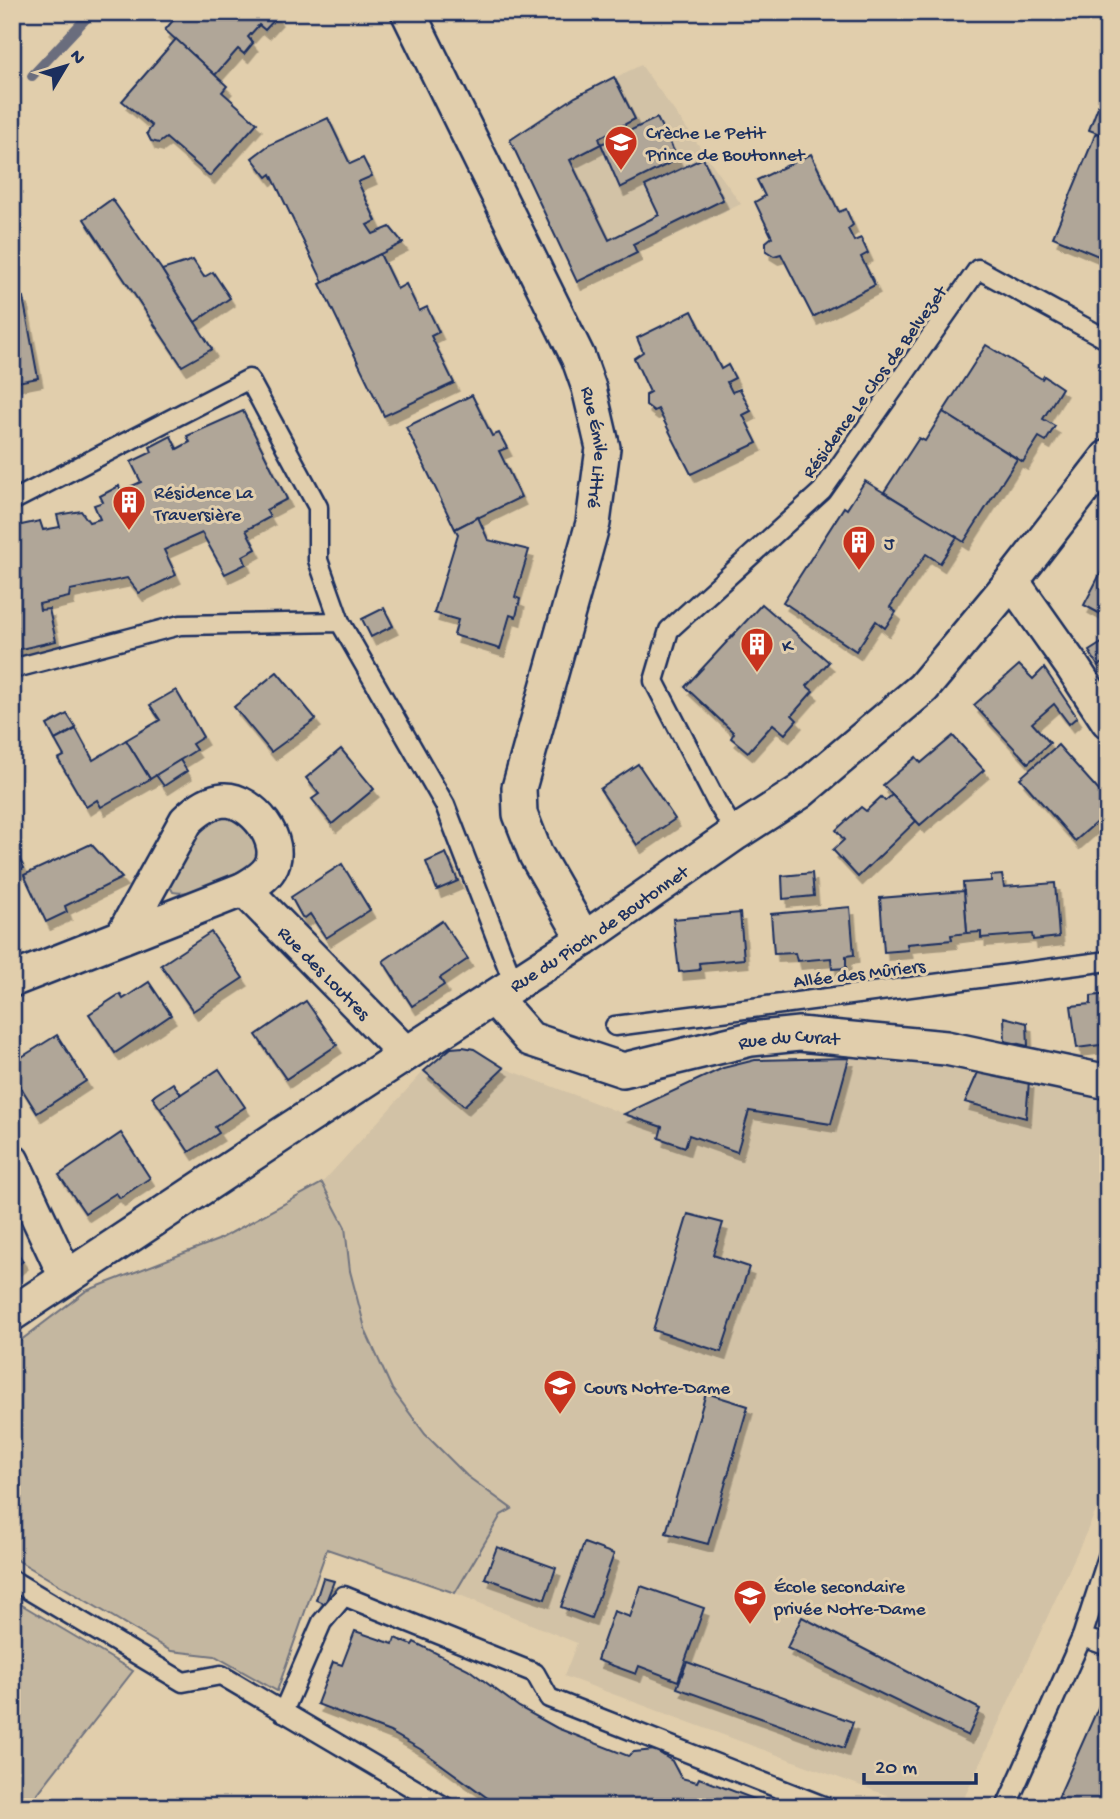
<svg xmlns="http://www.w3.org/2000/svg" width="1120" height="1819" viewBox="0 0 1120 1819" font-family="'Gochi Hand',sans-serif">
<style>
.built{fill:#d2c2a6}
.green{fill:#c4b7a0;stroke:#70737f;stroke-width:2}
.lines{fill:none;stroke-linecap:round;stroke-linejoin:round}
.stream{stroke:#6a6d7d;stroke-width:10}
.building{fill:#b0a698;stroke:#1b2f5e;stroke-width:2;filter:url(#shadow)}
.service-casing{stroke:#1b2f5e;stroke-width:23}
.minor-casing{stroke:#1b2f5e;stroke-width:38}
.service{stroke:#e1ceac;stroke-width:18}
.minor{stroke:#e1ceac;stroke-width:33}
.labels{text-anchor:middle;stroke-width:6;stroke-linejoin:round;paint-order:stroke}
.poi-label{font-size:19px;fill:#1b2f5e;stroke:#e1ceac;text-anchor:start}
.street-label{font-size:19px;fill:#1b2f5e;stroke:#e1ceac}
</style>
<defs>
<filter id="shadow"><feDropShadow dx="4.5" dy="8" stdDeviation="0" flood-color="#0004"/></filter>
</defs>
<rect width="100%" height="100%" fill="#e1ceac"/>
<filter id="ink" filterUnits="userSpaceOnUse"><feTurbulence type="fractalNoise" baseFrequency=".0143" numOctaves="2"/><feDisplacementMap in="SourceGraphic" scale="14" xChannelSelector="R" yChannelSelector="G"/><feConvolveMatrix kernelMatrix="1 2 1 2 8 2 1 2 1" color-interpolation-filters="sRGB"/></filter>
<g filter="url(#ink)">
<g class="built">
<path d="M 641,65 L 741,204 L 577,282 L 510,140 L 575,97 Z"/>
<path d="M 463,1047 L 474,1049 L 504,1068 L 624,1114 L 723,1068 L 755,1060 L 849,1058 L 979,1070 L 1108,1099 L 1108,1485 L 960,1807 L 918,1807 L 564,1676 L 577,1643 L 455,1593 L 328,1549 L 277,1691 L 215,1656 L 171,1651 L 12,1557 L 12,1347 L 86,1291 L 218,1240 L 322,1183 L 424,1071 L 451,1048 Z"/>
</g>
<g class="green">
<path d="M 226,816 C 231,817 239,819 243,822 C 255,831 260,851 254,865 C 235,876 194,897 173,892 L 169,885 C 184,858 194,823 226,816 Z"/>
<path d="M 322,1183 L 345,1227 L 350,1271 L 366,1332 L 392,1389 L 425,1434 L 467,1476 L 512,1509 L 501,1515 L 455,1593 L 327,1549 L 277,1691 L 215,1656 L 171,1651 L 12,1557 L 12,1347 L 86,1291 L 218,1240 Z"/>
<path d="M 12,1599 L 133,1671 L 27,1807 L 12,1807 Z"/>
</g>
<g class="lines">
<path class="stream" d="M 32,76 L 92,12"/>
</g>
<g class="building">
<path d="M 180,12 L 273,12 L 277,17 L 265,30 L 259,25 L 248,37 L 253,43 L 244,54 L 238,49 L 215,75 L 165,30 Z"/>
<path d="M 176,39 L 227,86 L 222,92 L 257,123 L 210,176 L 166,138 L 159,143 L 151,141 L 147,133 L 152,126 L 122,101 Z"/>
<path d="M 614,77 L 635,119 L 599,138 L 601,144 L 570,160 L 609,240 L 659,215 L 645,186 L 703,158 L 723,200 L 633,244 L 637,253 L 577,282 L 510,140 L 575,97 Z"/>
<path d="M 1099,104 L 1108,107 L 1108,137 L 1089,130 Z"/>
<path d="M 328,118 L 350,164 L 363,158 L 372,176 L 358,182 L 376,221 L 367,225 L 373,234 L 390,227 L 403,243 L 323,282 L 271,174 L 267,177 L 252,158 L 269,145 Z"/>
<path d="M 657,118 L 678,159 L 620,188 L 601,144 Z"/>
<path d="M 1096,133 L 1108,137 L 1108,260 L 1053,237 Z"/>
<path d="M 811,154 L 839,212 L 846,209 L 853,225 L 848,229 L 854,241 L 861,238 L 868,253 L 861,257 L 875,285 L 813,317 L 781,254 L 774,256 L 766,251 L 766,242 L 772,237 L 755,202 L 765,196 L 757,180 Z"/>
<path d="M 112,199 L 162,270 L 212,349 L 182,366 L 84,219 Z"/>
<path d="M 380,254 L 397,289 L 406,284 L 419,311 L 427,307 L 439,332 L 431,336 L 454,383 L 384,416 L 320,284 Z"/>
<path d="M 193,260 L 204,277 L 213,272 L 230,298 L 195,322 L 162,270 Z"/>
<path d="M 12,272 L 17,299 L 23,297 L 38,378 L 12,383 Z"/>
<path d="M 692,311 L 721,369 L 728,365 L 735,378 L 727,382 L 732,392 L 740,389 L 751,411 L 743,415 L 757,443 L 691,474 L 658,409 L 654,411 L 646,405 L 646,394 L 650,392 L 634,358 L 643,352 L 637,338 Z"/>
<path d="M 986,345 L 1042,379 L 1044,376 L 1062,388 L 1043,419 L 1055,426 L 1046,441 L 1039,437 L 1023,462 L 943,412 Z"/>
<path d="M 472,395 L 492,436 L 499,433 L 507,448 L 499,451 L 521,497 L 455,529 L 406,427 Z"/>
<path d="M 243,411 L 287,499 L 266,510 L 270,517 L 246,530 L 256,549 L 243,556 L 246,564 L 225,574 L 202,533 L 164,550 L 176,575 L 139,593 L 127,578 L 70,590 L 69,597 L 39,604 L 40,610 L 49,609 L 56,641 L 12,651 L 12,527 L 40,521 L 43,530 L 60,527 L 57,515 L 81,511 L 89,522 L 100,519 L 94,505 L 103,502 L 100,496 L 119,486 L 121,491 L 141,482 L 131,462 L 152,452 L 150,447 L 171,436 L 177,449 L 190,442 L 187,436 Z"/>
<path d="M 943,412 L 1017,459 L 964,542 L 884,492 L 919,438 L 925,441 Z"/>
<path d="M 865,481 L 957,537 L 940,563 L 926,554 L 890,607 L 896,612 L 885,628 L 876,621 L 856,651 L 783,602 L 844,507 L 847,509 Z"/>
<path d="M 478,517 L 488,540 L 529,550 L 515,597 L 520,599 L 516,617 L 510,615 L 500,649 L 454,635 L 458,620 L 434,613 L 458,534 L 455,529 Z"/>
<path d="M 1108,559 L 1108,618 L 1084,605 Z"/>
<path d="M 762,604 L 829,662 L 807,686 L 813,691 L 792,715 L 797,720 L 785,734 L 773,724 L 748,752 L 731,738 L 734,733 L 685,687 Z"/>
<path d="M 384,608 L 393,626 L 371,637 L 362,619 Z"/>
<path d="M 1108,639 L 1108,660 L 1098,666 L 1089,651 Z"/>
<path d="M 1019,665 L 1033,679 L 1044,668 L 1077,717 L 1069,724 L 1054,704 L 1032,723 L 1050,743 L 1028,763 L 974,705 Z"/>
<path d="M 277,672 L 316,719 L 271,752 L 234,707 Z"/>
<path d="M 176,690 L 203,737 L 192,744 L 196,750 L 150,779 L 126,740 L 160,720 L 150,705 Z"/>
<path d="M 67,714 L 76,728 L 55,740 L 47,725 Z"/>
<path d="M 76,729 L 93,760 L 126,740 L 150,779 L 101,807 L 97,800 L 86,807 L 58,759 L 64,756 L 55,740 Z"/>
<path d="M 953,736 L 984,770 L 920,825 L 883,785 L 916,757 L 921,763 Z"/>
<path d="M 1058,745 L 1108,801 L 1108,812 L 1075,841 L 1020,778 Z"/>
<path d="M 341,749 L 374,789 L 332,824 L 312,799 L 319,794 L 306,778 Z"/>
<path d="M 180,760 L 187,771 L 164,786 L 156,775 Z"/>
<path d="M 638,764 L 675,819 L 637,845 L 600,789 Z"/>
<path d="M 892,795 L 916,821 L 858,877 L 833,850 L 844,840 L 836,830 L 861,807 L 866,811 L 881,797 L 885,801 Z"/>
<path d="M 91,844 L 122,878 L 65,906 L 67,912 L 46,922 L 24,875 Z"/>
<path d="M 446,853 L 458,881 L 437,890 L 426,862 Z"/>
<path d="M 18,856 L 24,868 L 12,874 L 12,858 Z"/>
<path d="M 342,864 L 370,910 L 326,938 L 310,914 L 305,918 L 302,917 L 291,897 Z"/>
<path d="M 812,873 L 814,896 L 783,899 L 782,876 Z"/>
<path d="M 1002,875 L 1004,887 L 1055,883 L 1059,937 L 1033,940 L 1032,934 L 981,938 L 981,932 L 967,933 L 963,883 L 991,881 L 991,876 Z"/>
<path d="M 964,891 L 967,933 L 951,935 L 952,940 L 907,944 L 908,950 L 884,952 L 880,898 Z"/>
<path d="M 850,907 L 854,955 L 846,956 L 846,968 L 832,969 L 831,958 L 797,961 L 795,953 L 774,954 L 771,914 Z"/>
<path d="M 740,913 L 744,959 L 699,963 L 700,970 L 679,972 L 673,919 Z"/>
<path d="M 442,921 L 468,959 L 440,978 L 444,985 L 412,1006 L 383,961 Z"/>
<path d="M 211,932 L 243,978 L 193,1011 L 161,965 Z"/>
<path d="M 149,982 L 171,1015 L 115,1053 L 89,1014 L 120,994 L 123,999 Z"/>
<path d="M 1108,994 L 1108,1044 L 1077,1048 L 1071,1006 L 1091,1004 L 1091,996 Z"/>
<path d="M 306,1001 L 337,1045 L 286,1079 L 256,1035 Z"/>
<path d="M 1004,1017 L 1027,1023 L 1028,1046 L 1005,1041 Z"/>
<path d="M 57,1035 L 86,1081 L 37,1113 L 12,1073 L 12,1063 Z"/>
<path d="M 463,1047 L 474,1049 L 504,1068 L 464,1106 L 424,1071 L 451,1048 Z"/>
<path d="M 849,1058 L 831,1124 L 749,1111 L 737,1152 L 689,1135 L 685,1147 L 659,1138 L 662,1127 L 624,1114 L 723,1068 L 755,1060 Z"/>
<path d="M 219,1069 L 245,1107 L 215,1127 L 219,1133 L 189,1152 L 160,1108 Z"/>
<path d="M 979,1070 L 1029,1081 L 1026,1118 L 965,1102 Z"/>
<path d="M 173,1083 L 181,1094 L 160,1108 L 152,1097 Z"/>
<path d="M 121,1133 L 150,1178 L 120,1198 L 116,1193 L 85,1213 L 59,1175 Z"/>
<path d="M 688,1214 L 723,1223 L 713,1255 L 749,1267 L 721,1352 L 653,1330 Z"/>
<path d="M 12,1245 L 23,1261 L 12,1270 Z"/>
<path d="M 706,1393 L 748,1406 L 708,1544 L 666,1533 Z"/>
<path d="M 584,1543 L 614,1554 L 591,1618 L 561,1607 Z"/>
<path d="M 497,1547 L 556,1568 L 545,1599 L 485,1578 Z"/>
<path d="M 323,1578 L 334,1581 L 325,1604 L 316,1600 Z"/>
<path d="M 641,1586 L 704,1608 L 678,1681 L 639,1666 L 636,1674 L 597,1660 L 614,1611 L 630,1617 Z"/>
<path d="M 802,1617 L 980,1709 L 968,1736 L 787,1648 Z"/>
<path d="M 355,1631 L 393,1644 L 395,1638 L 412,1645 L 414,1642 L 468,1669 L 519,1707 L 557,1728 L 628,1756 L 634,1752 L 655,1750 L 672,1761 L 681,1778 L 697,1782 L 699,1778 L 775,1807 L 500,1807 L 420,1749 L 390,1732 L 317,1704 L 333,1662 L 342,1665 Z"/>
<path d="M 687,1662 L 853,1722 L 844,1748 L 677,1688 Z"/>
<path d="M 1105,1692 L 1108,1694 L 1108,1807 L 1054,1807 Z"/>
</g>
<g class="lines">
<defs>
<g id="service">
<path d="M 12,501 L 249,379 L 318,507 L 318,560 L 340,622"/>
<path d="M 12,669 L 180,625 L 340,622 L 445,805 L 514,984"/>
<path d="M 736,833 L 717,803 L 654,681 L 669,630 L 822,491 L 978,269 L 1108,340"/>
<path d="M 615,1026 L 1108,961"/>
<path d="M 12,1580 L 183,1682 L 221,1675 L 445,1807"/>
<path d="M 1082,1637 L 1108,1646"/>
<path d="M 283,1712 L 322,1622 L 344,1596 L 535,1673 L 549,1698 L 826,1807"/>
<path d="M 1006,1807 L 1082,1637 L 1108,1557"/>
</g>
<g id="minor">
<path id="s1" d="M 408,12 L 578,357 L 589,388 L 603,448 L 593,523 L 519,788 L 520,814 L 536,855 L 584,939"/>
<path d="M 1012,581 L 1072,666 L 1108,721"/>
<path id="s2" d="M 244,889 L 406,1054"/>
<path d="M 12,980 L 244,889 C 254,883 264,878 270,868 C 286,842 252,799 224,800 C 209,801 196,811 186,821 L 122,937"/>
<path id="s3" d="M 494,998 L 530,1039 L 623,1070 L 751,1039 L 799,1034 L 946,1048 L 1108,1082"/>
<path d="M 12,1161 L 66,1277"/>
<path id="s4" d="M 12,1314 L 284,1133 L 584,939 L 736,833 L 800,792 L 923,688 L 1012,581 L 1108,457"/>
</g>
</defs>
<use href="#service" class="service-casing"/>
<use href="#minor" class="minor-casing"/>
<use href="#service" class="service"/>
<use href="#minor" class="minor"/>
</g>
</g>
<defs>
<symbol id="school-pin" viewBox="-11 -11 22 30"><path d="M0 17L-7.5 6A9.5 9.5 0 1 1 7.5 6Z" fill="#c8321e" stroke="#e1ceac"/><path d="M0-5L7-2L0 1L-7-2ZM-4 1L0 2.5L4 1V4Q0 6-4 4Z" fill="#fff"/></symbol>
<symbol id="building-pin" viewBox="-11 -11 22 30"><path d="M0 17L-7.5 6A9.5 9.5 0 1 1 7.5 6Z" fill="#c8321e" stroke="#e1ceac"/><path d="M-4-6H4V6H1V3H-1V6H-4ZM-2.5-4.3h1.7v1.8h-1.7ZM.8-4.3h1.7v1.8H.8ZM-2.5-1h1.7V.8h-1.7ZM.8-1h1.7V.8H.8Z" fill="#fff"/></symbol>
</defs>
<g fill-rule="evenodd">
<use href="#school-pin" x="602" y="123" width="38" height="52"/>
<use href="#building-pin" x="110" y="483" width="38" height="52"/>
<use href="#building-pin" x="840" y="523" width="38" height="52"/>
<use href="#building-pin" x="738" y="625" width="38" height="52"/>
<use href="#school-pin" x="541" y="1367" width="38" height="52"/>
<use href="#school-pin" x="731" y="1577" width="38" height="52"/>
</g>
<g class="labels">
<g class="poi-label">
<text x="646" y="138">Crèche Le Petit<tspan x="646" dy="22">Prince de Boutonnet</tspan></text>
<text x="154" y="498">Résidence La<tspan x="154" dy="22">Traversière</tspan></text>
<text x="884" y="549">J</text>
<text x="782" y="651">K</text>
<text x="584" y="1393">Cours Notre-Dame</text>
<text x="774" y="1592">École secondaire<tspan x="774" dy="22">privée Notre-Dame</tspan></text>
</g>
<g class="street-label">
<text transform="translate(873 381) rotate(-54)" y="7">Résidence Le Clos de Belvezet</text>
<text dy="7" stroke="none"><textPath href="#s1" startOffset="478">Rue Émile Littré</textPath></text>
<text dy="7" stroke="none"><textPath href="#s4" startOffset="702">Rue du Pioch de Boutonnet</textPath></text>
<text dy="7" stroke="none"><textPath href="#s2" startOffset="116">Rue des Loutres</textPath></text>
<text transform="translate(859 972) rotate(-7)" y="7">Allée des Mûriers</text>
<text dy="7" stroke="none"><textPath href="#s3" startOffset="322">Rue du Curat</textPath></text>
</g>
</g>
<rect width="1120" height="1819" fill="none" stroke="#e1ceac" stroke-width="42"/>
<rect x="21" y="21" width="1078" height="1777" fill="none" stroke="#1b2f5e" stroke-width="2.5" filter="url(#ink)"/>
<g transform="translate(66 66) rotate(52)" stroke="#e1ceac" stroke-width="5" paint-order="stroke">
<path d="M0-5L12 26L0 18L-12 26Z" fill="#1b2f5e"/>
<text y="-10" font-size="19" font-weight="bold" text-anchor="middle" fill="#1b2f5e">N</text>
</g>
<path d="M864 1773v10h112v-10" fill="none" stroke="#1b2f5e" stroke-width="3.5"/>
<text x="875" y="1773" font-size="21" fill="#1b2f5e" stroke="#e1ceac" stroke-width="5" paint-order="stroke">20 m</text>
</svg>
